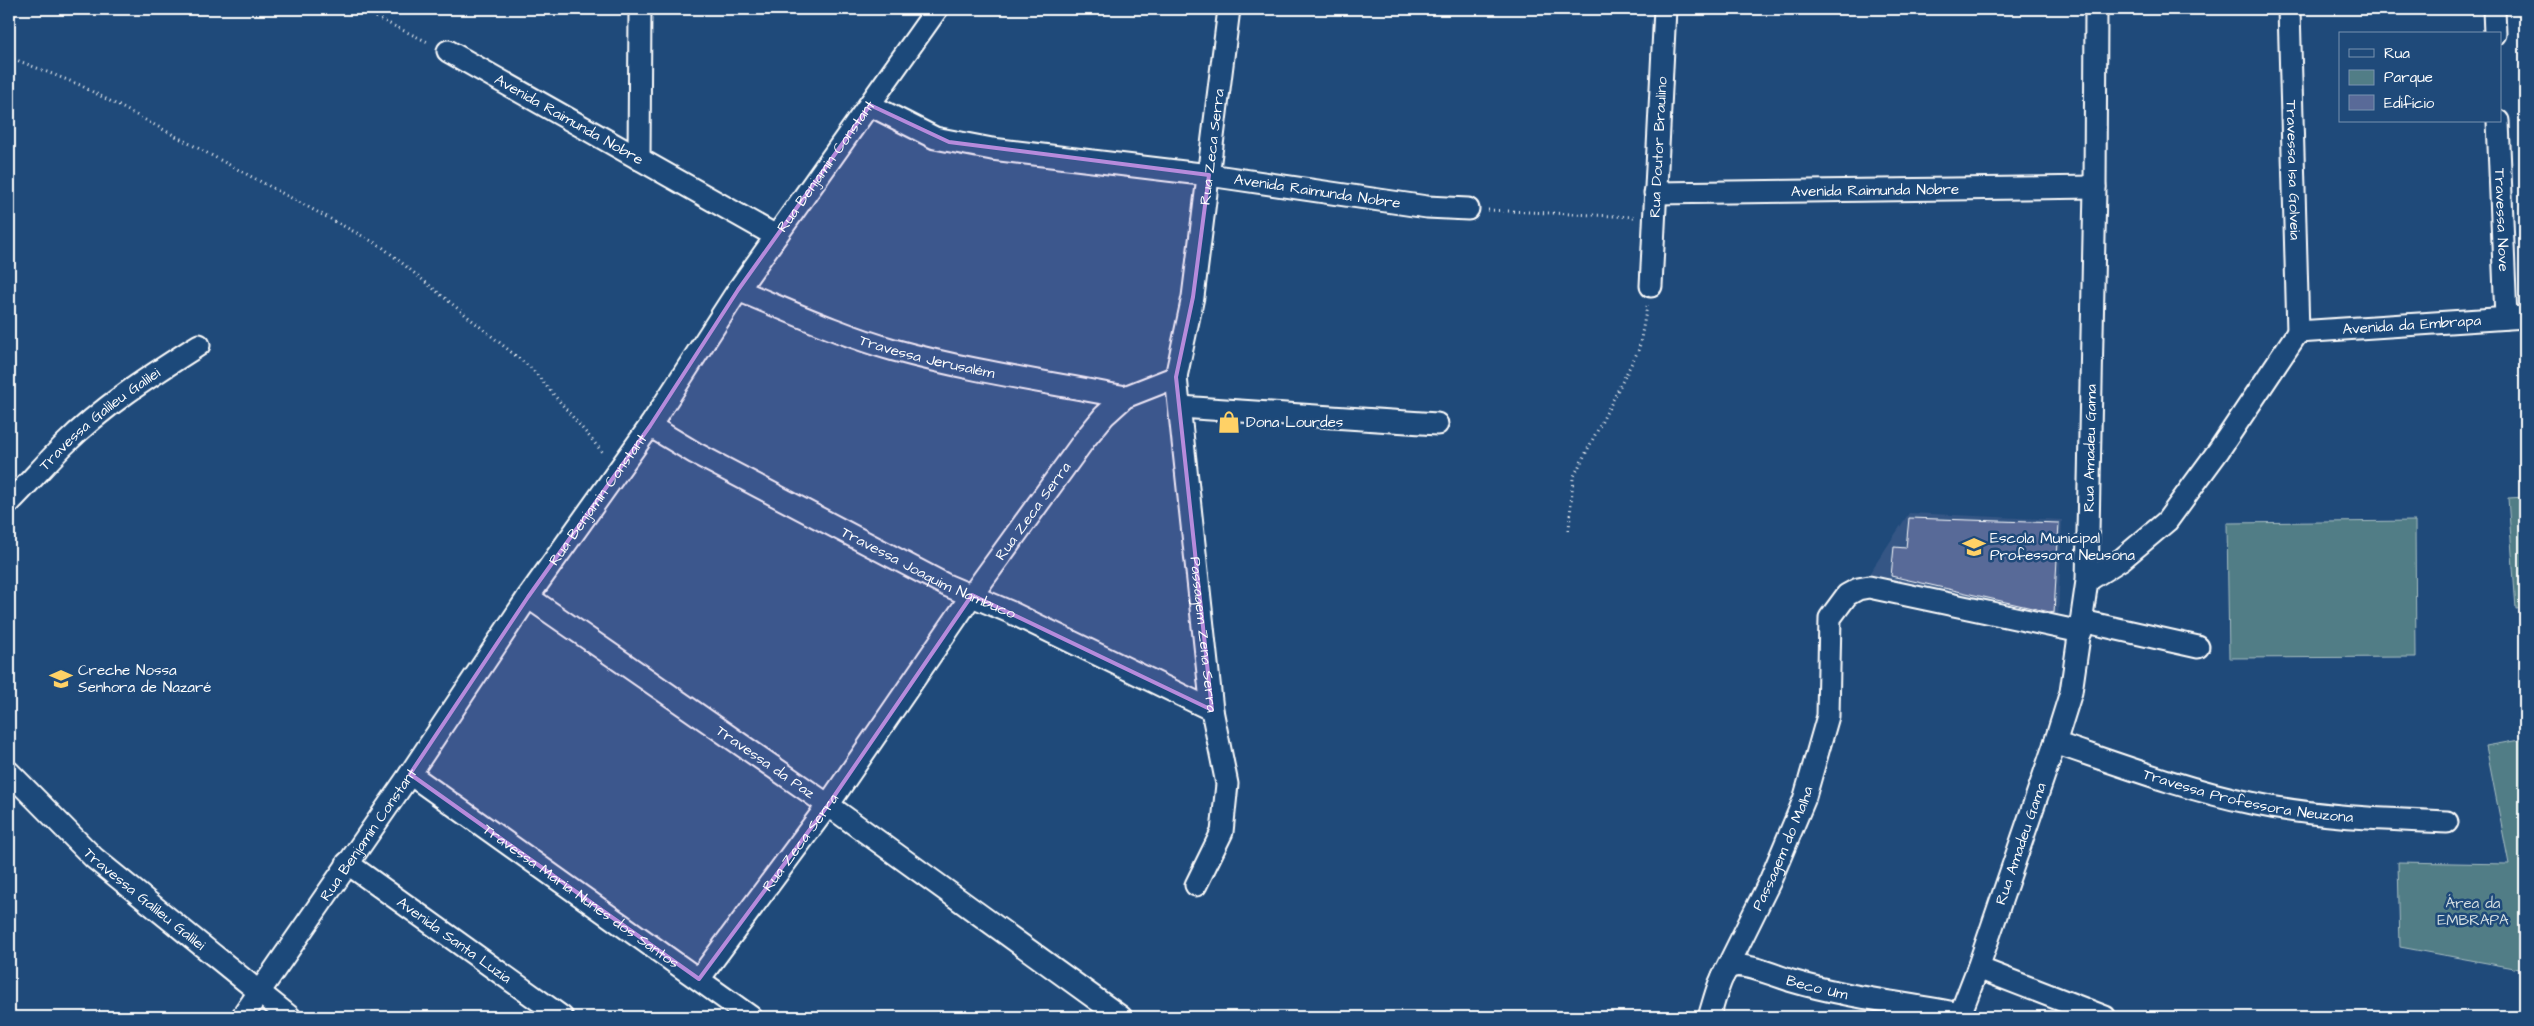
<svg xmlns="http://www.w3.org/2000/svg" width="2534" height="1026" viewBox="0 0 2534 1026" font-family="'Architects Daughter',sans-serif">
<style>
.built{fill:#345785}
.green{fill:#517d86;stroke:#a8bec2}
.building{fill:#596a98;stroke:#fff}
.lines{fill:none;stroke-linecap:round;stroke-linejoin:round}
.minor-casing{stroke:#fff;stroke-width:25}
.path{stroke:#fff;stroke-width:3;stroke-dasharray:1 4;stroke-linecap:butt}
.minor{stroke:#1f4a7a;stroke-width:21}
.marked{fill:#b68bdc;fill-opacity:0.2;stroke:#b68bdc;stroke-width:4;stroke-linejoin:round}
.labels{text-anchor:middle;stroke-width:5;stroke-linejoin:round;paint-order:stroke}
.street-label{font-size:15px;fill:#fff;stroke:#1f4a7a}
.poi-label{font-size:15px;fill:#fff;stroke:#1f4a7a;text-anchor:start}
.park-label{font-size:15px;fill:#d4dee1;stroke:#1f4a7a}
</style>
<rect width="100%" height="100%" fill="#1f4a7a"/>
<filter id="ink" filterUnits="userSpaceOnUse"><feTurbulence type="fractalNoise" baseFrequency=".02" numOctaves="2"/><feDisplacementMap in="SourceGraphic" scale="10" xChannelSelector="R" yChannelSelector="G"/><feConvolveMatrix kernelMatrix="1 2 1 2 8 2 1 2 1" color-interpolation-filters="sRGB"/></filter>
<g filter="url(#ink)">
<path class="built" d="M 1909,513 L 2062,520 L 2058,618 L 1869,574 Z"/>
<g class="green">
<path d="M 2525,497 L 2525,608 L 2516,609 L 2508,498 Z"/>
<path d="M 2415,521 L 2416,657 L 2229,658 L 2227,523 Z"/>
<path d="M 2525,739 L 2525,970 L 2400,947 L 2398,862 L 2509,864 L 2486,746 Z"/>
</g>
<path class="building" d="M 1909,518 L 2059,523 L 2054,613 L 1891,576 L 1894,547 L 1906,548 Z"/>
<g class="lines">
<defs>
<g id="minor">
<path id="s1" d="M 2289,9 L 2298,332"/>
<path d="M 2494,9 L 2495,34"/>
<path id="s2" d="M 448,51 L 776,236"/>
<path id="s3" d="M 870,105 L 935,138 L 992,149 L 1209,175 L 1427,207 L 1468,209"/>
<path id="s4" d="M 2498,121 L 2506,318"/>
<path d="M 639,159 L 640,9"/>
<path id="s5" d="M 1655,193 L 2095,187"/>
<path id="s6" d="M 1651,286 L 1665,9"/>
<path id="s7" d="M 738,290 C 789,311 841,335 894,350 C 970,371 1047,382 1125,397"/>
<path id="s8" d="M 2298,332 L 2525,317"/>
<path id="s9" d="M 1176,377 L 1212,710 L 1227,784 L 1222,832 L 1196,885"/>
<path d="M 1180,407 L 1437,424"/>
<path id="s10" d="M 650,426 L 695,453 L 946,585 L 1010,612 L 1212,710"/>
<path id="s11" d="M 9,503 C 28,484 45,464 64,445 C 104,405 152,375 199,345"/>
<path d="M 2087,581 L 2122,559 L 2167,521 L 2219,450 L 2298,332"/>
<path id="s12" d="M 528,597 L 828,805 L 1121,1017"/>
<path d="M 2082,621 L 2198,647"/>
<path id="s13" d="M 2055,743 C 2120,765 2184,789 2251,803 C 2315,817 2381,819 2447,822"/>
<path id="s14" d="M 9,772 L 94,858 L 290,1017"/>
<path id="s15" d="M 410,774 L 751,1017"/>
<path id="s16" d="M 347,863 L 562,1017"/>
<path d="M 1978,968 L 2105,1017"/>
<path id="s17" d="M 1723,976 L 1770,881 L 1804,800 L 1828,716 L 1830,618 L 1847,595 L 1858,589 L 1869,587 L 2081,632"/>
<path id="s18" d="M 699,979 L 828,805 L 972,595 L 1085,439 L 1104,416 L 1125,397 L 1176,377 L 1193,297 L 1229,9"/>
<path id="s19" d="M 242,1017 L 410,774 L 528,597 L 650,426 L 738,290 L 937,9"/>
<path id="s20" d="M 1709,1017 C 1713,1006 1720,974 1729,968 C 1740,960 1779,977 1792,981 C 1846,997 1904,1003 1960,1014"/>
<path id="s21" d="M 1959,1017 L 1978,968 L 2055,743 L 2071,692 L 2087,581 L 2095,187 L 2096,9"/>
</g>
</defs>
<use href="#minor" class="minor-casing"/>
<g class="path">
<path d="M 358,9 L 430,43"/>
<path d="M 9,57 L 80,85 L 381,246 L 532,369 L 604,454"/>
<path d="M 1488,210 L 1634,217"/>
<path d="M 1569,530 L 1573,478 L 1639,349 L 1647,306"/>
</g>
<use href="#minor" class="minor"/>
</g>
</g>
<path class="marked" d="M 870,105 L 949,142 L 1209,175 L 1193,297 L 1176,377 L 1212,710 L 972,595 L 828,805 L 699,979 L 410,774 L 528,597 L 650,426 L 738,290 Z"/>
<defs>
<symbol id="shop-bare" viewBox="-9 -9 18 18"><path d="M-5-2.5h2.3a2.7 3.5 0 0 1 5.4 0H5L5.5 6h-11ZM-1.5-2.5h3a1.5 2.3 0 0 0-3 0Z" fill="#ffd166" stroke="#1f4a7a" stroke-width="2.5" paint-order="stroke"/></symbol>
<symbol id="school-bare" viewBox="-9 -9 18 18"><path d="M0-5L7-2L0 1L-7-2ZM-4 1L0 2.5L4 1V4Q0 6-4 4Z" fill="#ffd166" stroke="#1f4a7a" stroke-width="2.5" paint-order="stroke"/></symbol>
</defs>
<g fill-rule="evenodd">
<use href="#shop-bare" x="1213" y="406" width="32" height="32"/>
<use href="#school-bare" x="1958" y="531" width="32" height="32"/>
<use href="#school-bare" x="45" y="663" width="32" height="32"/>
</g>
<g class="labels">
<g class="street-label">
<text dy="5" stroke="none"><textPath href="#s2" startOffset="139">Avenida Raimunda Nobre</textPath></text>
<text dy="5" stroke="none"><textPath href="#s18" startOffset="1010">Rua Zeca Serra</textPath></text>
<text dy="5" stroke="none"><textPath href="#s6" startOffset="139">Rua Doutor Braulino</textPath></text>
<text dy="5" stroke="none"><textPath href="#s19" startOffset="1032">Rua Benjamin Constant</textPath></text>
<text dy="5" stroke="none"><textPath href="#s1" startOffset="161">Travessa Isa Golveia</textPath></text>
<text dy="5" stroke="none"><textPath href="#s5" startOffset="220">Avenida Raimunda Nobre</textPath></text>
<text dy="5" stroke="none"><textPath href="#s3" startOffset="459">Avenida Raimunda Nobre</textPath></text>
<text dy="5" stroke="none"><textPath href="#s4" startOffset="99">Travessa Nove</textPath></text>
<text dy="5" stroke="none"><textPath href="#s8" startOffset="114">Avenida da Embrapa</textPath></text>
<text dy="5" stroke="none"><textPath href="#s7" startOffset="201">Travessa Jerusalém</textPath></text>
<text dy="5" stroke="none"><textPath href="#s11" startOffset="124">Travessa Galileu Galilei</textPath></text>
<text dy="5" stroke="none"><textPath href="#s21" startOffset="589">Rua Amadeu Gama</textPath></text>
<text dy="5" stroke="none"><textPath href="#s19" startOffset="628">Rua Benjamin Constant</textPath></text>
<text dy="5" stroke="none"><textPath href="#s18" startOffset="575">Rua Zeca Serra</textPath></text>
<text dy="5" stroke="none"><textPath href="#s10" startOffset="315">Travessa Joaquim Nambuco</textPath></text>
<text dy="5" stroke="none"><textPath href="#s9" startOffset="259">Passagem Zena Serra</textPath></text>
<text dy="5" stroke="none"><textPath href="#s12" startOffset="289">Travessa da Paz</textPath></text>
<text dy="5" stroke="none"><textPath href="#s13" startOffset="201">Travessa Professora Neuzona</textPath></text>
<text dy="5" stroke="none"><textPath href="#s19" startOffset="222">Rua Benjamin Constant</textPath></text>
<text dy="5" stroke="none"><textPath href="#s18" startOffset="170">Rua Zeca Serra</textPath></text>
<text dy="5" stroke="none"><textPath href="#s21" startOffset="184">Rua Amadeu Gama</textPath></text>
<text dy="5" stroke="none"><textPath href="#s17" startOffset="141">Passagem do Malha</textPath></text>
<text dy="5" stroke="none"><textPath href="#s15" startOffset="210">Travessa Maria Nunes dos Santos</textPath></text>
<text dy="5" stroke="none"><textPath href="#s14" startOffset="186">Travessa Galileu Galilei</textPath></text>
<text dy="5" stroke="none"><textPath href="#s16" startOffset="132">Avenida Santa Luzia</textPath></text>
<text dy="5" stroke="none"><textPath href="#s20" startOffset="145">Beco Um</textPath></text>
</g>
<g class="poi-label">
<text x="1246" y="427">Dona Lourdes</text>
<text x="1990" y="543">Escola Municipal<tspan x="1990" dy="17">Professora Neusona</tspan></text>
<text x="78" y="675">Creche Nossa<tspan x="78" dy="17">Senhora de Nazaré</tspan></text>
</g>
<g class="park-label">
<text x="2473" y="908">Área da<tspan x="2473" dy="17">EMBRAPA</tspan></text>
</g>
</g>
<rect width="2534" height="1026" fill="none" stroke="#1f4a7a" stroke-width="30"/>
<rect x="15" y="15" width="2504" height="996" fill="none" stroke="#fff" stroke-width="2" filter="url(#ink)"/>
<rect x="2339" y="32" width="162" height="90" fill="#1f4a7a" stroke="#7992af"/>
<rect x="2349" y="49" width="25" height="8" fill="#1f4a7a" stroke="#7992af"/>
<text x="2384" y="58" font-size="15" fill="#ffffff">Rua</text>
<rect x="2349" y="70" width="25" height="15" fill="#517d86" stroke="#7992af"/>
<text x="2384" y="82" font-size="15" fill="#ffffff">Parque</text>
<rect x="2349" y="95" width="25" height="15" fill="#596a98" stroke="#7992af"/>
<text x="2384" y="108" font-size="15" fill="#ffffff">Edifício</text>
</svg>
